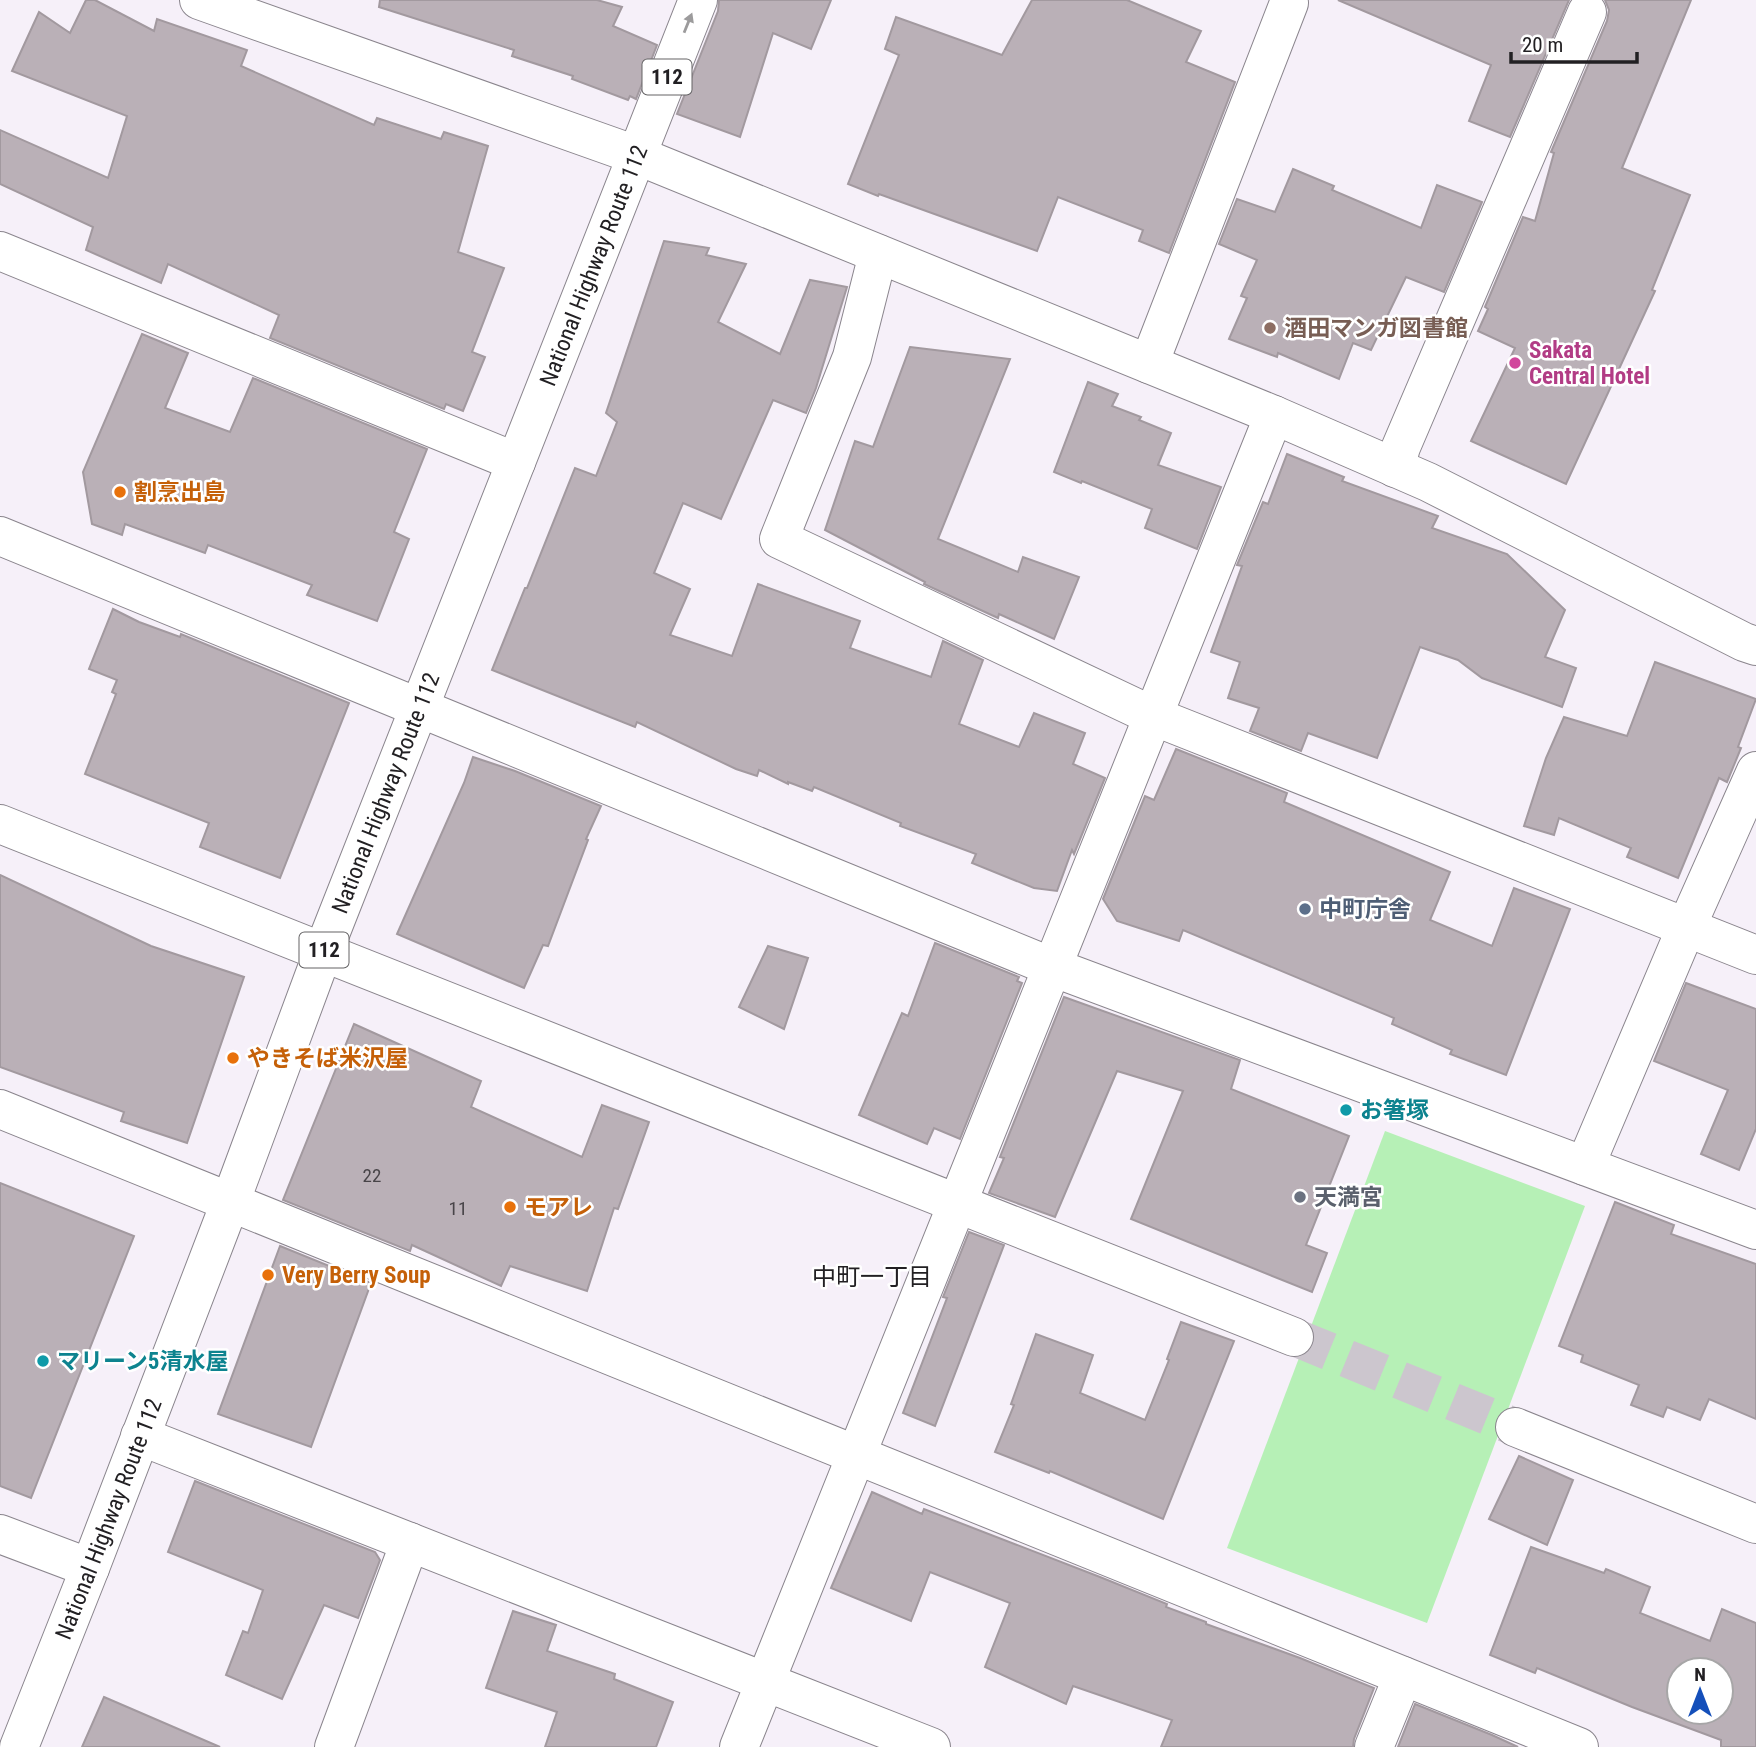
<svg xmlns="http://www.w3.org/2000/svg" width="1756" height="1747" viewBox="0 0 1756 1747" font-family="'Roboto Condensed','Noto Sans JP',sans-serif">
<style>
.green{fill:#b6f0b6}
.building{fill:#bab0b7;stroke:#a2999f;stroke-width:2;fill-rule:evenodd}
.lines{fill:none;stroke-linecap:round;stroke-linejoin:round}
.minor-tunnel{stroke:#ccc6ce;stroke-width:38;stroke-dasharray:38 19;stroke-linecap:butt}
.minor-casing{stroke:#8a858d;stroke-width:40}
.highway-casing{stroke:#8a858d;stroke-width:40}
.minor{stroke:#fff;stroke-width:38}
.highway{stroke:#fff;stroke-width:38}
.oneway{fill:#9c9b9c}
.education-dot{fill:#8d6e63;stroke:#fff;stroke-width:2.5}
.hotel-dot{fill:#d1479c;stroke:#fff;stroke-width:2.5}
.food-dot{fill:#e8710a;stroke:#fff;stroke-width:2.5}
.service-dot{fill:#5c6f8a;stroke:#fff;stroke-width:2.5}
.culture-dot{fill:#0f9aa8;stroke:#fff;stroke-width:2.5}
.worship-dot{fill:#6b7280;stroke:#fff;stroke-width:2.5}
.labels{text-anchor:middle;stroke-width:5;stroke-linejoin:round;paint-order:stroke}
.number-label{font-size:19px;fill:#484448}
.shield{fill:#fff;stroke:#646365;stroke-width:2}
.shield-label{font-size:21px;font-weight:bold;fill:#222023}
.street-label{font-size:23px;fill:#222023;stroke:#fff}
.education-label{font-size:23px;font-weight:bold;fill:#785e54;stroke:#fff;text-anchor:start}
.hotel-label{font-size:23px;font-weight:bold;fill:#b23c85;stroke:#fff;text-anchor:start}
.food-label{font-size:23px;font-weight:bold;fill:#c56008;stroke:#fff;text-anchor:start}
.service-label{font-size:23px;font-weight:bold;fill:#4e5e75;stroke:#fff;text-anchor:start}
.culture-label{font-size:23px;font-weight:bold;fill:#0d838f;stroke:#fff;text-anchor:start}
.worship-label{font-size:23px;font-weight:bold;fill:#5b616d;stroke:#fff;text-anchor:start}
.neighbourhood-label{font-size:24px;fill:#222023;stroke:#fff}
</style>
<rect width="100%" height="100%" fill="#f6f0f9"/>
<path class="green" d="M 1385,1131 L 1585,1206 L 1427,1623 L 1227,1548 Z"/>
<g class="building">
<path d="M 86,0 L 95,0 L 154,31 L 157,19 L 247,50 L 241,66 L 374,125 L 377,118 L 441,139 L 444,132 L 488,146 L 458,252 L 504,268 L 472,352 L 485,357 L 463,411 L 446,404 L 444,409 L 270,338 L 279,315 L 168,264 L 161,283 L 86,250 L 93,227 L 0,184 L 0,130 L 108,178 L 127,116 L 12,71 L 39,12 L 70,33 Z"/>
<path d="M 380,0 L 597,0 L 622,7 L 613,26 L 657,45 L 636,99 L 630,96 L 628,100 L 572,79 L 573,76 L 512,56 L 514,50 L 379,7 Z"/>
<path d="M 719,0 L 831,0 L 811,49 L 773,33 L 740,137 L 677,114 L 718,11 Z"/>
<path d="M 1032,0 L 1127,0 L 1201,31 L 1186,62 L 1235,82 L 1169,253 L 1139,241 L 1143,230 L 1058,197 L 1037,251 L 879,194 L 878,196 L 848,184 L 899,55 L 885,49 L 896,17 L 1002,55 Z"/>
<path d="M 1338,0 L 1569,0 L 1510,137 L 1469,121 L 1491,65 Z"/>
<path d="M 1605,0 L 1691,0 L 1622,168 L 1690,195 L 1652,290 L 1655,291 L 1566,484 L 1471,441 L 1515,348 L 1478,331 L 1488,309 L 1485,307 L 1523,217 L 1535,221 L 1554,153 L 1551,152 L 1607,21 L 1609,10 Z"/>
<path d="M 1293,169 L 1334,186 L 1332,190 L 1421,228 L 1437,185 L 1482,202 L 1444,292 L 1406,277 L 1371,350 L 1353,343 L 1339,379 L 1278,353 L 1277,357 L 1229,339 L 1247,298 L 1241,296 L 1257,260 L 1219,244 L 1237,199 L 1275,212 Z"/>
<path d="M 664,241 L 709,248 L 706,255 L 746,264 L 718,322 L 780,354 L 810,280 L 847,287 L 816,388 L 806,413 L 773,400 L 721,519 L 683,503 L 654,573 L 690,589 L 670,635 L 732,656 L 758,584 L 860,621 L 850,648 L 931,677 L 943,641 L 983,660 L 959,724 L 1019,747 L 1034,713 L 1085,733 L 1073,764 L 1105,778 L 1074,854 L 1072,850 L 1057,891 L 1034,888 L 972,863 L 976,854 L 900,826 L 901,823 L 814,787 L 812,791 L 788,782 L 788,784 L 759,770 L 757,776 L 736,769 L 637,722 L 635,727 L 492,670 L 525,588 L 527,588 L 575,468 L 596,476 L 617,422 L 606,413 Z"/>
<path d="M 142,334 L 188,353 L 165,408 L 230,432 L 253,378 L 427,449 L 394,532 L 409,539 L 377,621 L 307,595 L 312,585 L 208,545 L 205,553 L 125,524 L 122,535 L 92,524 L 83,472 Z"/>
<path d="M 910,347 L 1010,359 L 938,539 L 1018,572 L 1023,557 L 1079,577 L 1054,639 L 999,614 L 998,618 L 924,584 L 925,582 L 825,530 L 855,441 L 873,447 Z"/>
<path d="M 1088,382 L 1118,394 L 1112,406 L 1141,417 L 1139,420 L 1171,433 L 1158,465 L 1221,487 L 1197,549 L 1145,528 L 1152,509 L 1082,481 L 1081,483 L 1054,472 Z"/>
<path d="M 1287,454 L 1344,477 L 1342,481 L 1438,516 L 1432,528 L 1507,554 L 1565,610 L 1545,657 L 1576,668 L 1562,707 L 1482,678 L 1458,660 L 1420,647 L 1377,758 L 1308,733 L 1301,751 L 1250,731 L 1259,708 L 1228,698 L 1240,662 L 1211,652 L 1242,566 L 1237,565 L 1263,502 L 1268,504 Z"/>
<path d="M 113,609 L 139,622 L 180,637 L 181,634 L 349,703 L 280,878 L 200,847 L 209,823 L 85,774 L 116,694 L 112,692 L 117,680 L 89,669 Z"/>
<path d="M 1655,662 L 1756,699 L 1738,747 L 1741,748 L 1727,782 L 1719,778 L 1678,878 L 1627,857 L 1631,848 L 1559,818 L 1554,835 L 1524,826 L 1546,758 L 1564,717 L 1627,736 Z"/>
<path d="M 1176,749 L 1287,793 L 1284,802 L 1450,872 L 1430,920 L 1492,946 L 1514,888 L 1570,909 L 1506,1075 L 1450,1054 L 1452,1050 L 1392,1024 L 1394,1018 L 1183,930 L 1179,941 L 1117,921 L 1103,899 L 1145,796 L 1154,800 Z"/>
<path d="M 473,757 L 515,771 L 601,806 L 586,839 L 588,840 L 548,946 L 543,945 L 524,988 L 397,934 L 464,783 Z"/>
<path d="M 0,875 L 151,946 L 244,977 L 187,1143 L 121,1121 L 124,1112 L 0,1067 Z"/>
<path d="M 935,943 L 1019,977 L 1017,981 L 1022,983 L 960,1139 L 934,1128 L 927,1144 L 859,1115 L 902,1013 L 908,1016 Z"/>
<path d="M 768,946 L 808,958 L 784,1029 L 739,1007 Z"/>
<path d="M 1686,983 L 1756,1009 L 1756,1129 L 1739,1170 L 1701,1154 L 1728,1090 L 1654,1061 Z"/>
<path d="M 1064,997 L 1240,1060 L 1231,1089 L 1349,1136 L 1306,1245 L 1327,1253 L 1312,1292 L 1131,1219 L 1183,1091 L 1117,1071 L 1055,1217 L 989,1193 L 1004,1158 L 1000,1157 Z"/>
<path d="M 354,1024 L 481,1081 L 471,1107 L 582,1157 L 602,1105 L 649,1122 L 618,1209 L 614,1208 L 587,1291 L 510,1266 L 501,1286 L 412,1245 L 410,1251 L 283,1200 Z"/>
<path d="M 0,1183 L 134,1236 L 31,1498 L 0,1486 Z"/>
<path d="M 1615,1202 L 1674,1225 L 1671,1234 L 1756,1264 L 1756,1419 L 1709,1399 L 1700,1420 L 1667,1407 L 1663,1417 L 1631,1405 L 1639,1385 L 1581,1362 L 1583,1355 L 1559,1346 Z"/>
<path d="M 969,1232 L 1004,1245 L 935,1426 L 903,1413 L 947,1298 L 943,1297 Z"/>
<path d="M 280,1246 L 371,1283 L 311,1447 L 218,1414 Z"/>
<path d="M 1181,1322 L 1234,1341 L 1163,1519 L 1050,1471 L 1049,1473 L 995,1452 L 1014,1405 L 1011,1404 L 1036,1334 L 1093,1355 L 1080,1393 L 1145,1420 L 1169,1360 L 1167,1359 Z"/>
<path d="M 1519,1456 L 1573,1480 L 1547,1545 L 1489,1519 Z"/>
<path d="M 195,1481 L 375,1552 L 380,1560 L 358,1618 L 324,1605 L 282,1699 L 226,1675 L 243,1631 L 248,1633 L 263,1590 L 168,1552 Z"/>
<path d="M 872,1492 L 922,1514 L 924,1509 L 1100,1577 L 1167,1604 L 1166,1607 L 1206,1622 L 1206,1624 L 1300,1658 L 1374,1688 L 1354,1739 L 1353,1747 L 1161,1747 L 1172,1720 L 1073,1686 L 1066,1704 L 985,1667 L 1010,1603 L 930,1572 L 911,1621 L 831,1588 Z"/>
<path d="M 1531,1547 L 1604,1573 L 1606,1569 L 1650,1587 L 1640,1613 L 1710,1641 L 1722,1609 L 1756,1623 L 1756,1747 L 1721,1747 L 1721,1740 L 1632,1707 L 1537,1668 L 1535,1673 L 1490,1655 ZM 1679,1670 L 1721,1670 L 1721,1712 L 1679,1712 Z"/>
<path d="M 513,1611 L 556,1625 L 547,1651 L 615,1674 L 614,1679 L 673,1702 L 656,1747 L 545,1747 L 557,1712 L 486,1688 Z"/>
<path d="M 104,1697 L 220,1747 L 82,1747 Z"/>
<path d="M 1415,1704 L 1492,1735 L 1518,1747 L 1398,1747 Z"/>
</g>
<g class="lines">
<path class="minor-tunnel" d="M 1294,1337 L 1515,1427"/>
<defs>
<g id="minor">
<path d="M 199,0 L 636,155 L 1274,415 L 1428,482 L 1744,642 L 1756,646"/>
<path d="M 0,251 L 516,462"/>
<path d="M 878,254 L 852,357 L 779,539 L 1153,716 L 1756,955"/>
<path d="M 1149,364 L 1289,3"/>
<path d="M 1395,468 L 1401,447 L 1587,12"/>
<path d="M 0,536 L 1052,967 L 1756,1230"/>
<path d="M 0,824 L 1294,1337"/>
<path d="M 0,1109 L 1579,1747"/>
<path d="M 1585,1166 L 1686,928 L 1756,771"/>
<path d="M 1515,1427 L 1756,1524"/>
<path d="M 140,1436 L 931,1747"/>
<path d="M 0,1534 L 90,1568"/>
<path d="M 334,1747 L 410,1542"/>
<path d="M 739,1747 L 1274,415"/>
<path d="M 1374,1747 L 1403,1676"/>
</g>
<g id="highway">
<path id="s1" d="M 19,1747 L 90,1568 L 230,1203 L 323,952 L 698,0"/>
</g>
</defs>
<use href="#minor" class="minor-casing"/>
<use href="#highway" class="highway-casing"/>
<use href="#minor" class="minor"/>
<use href="#highway" class="highway"/>
</g>
<defs><path id="oneway-solid" d="M-6-.8H1V-3.2L6.5 0L1 3.2V.8H-6Z" transform="scale(1.75)"/></defs>
<use class="oneway" href="#oneway-solid" transform="translate(688 23) rotate(-68)"/>
<circle class="education-dot" cx="1270" cy="328" r="7"/>
<circle class="hotel-dot" cx="1515" cy="363" r="7"/>
<g class="food-dot">
<circle cx="120" cy="492" r="7"/>
<circle cx="233" cy="1058" r="7"/>
<circle cx="510" cy="1207" r="7"/>
<circle cx="268" cy="1275" r="7"/>
</g>
<circle class="service-dot" cx="1305" cy="909" r="7"/>
<g class="culture-dot">
<circle cx="1346" cy="1110" r="7"/>
<circle cx="43" cy="1361" r="7"/>
</g>
<circle class="worship-dot" cx="1300" cy="1197" r="7"/>
<g class="labels">
<g class="number-label">
<text x="372" y="1182">22</text>
<text x="458" y="1215">11</text>
</g>
<g class="shield">
<rect x="642.5" y="59.5" width="49" height="35" rx="5"/>
<rect x="299.5" y="932.5" width="49" height="35" rx="5"/>
</g>
<g class="shield-label">
<text x="667" y="84">112</text>
<text x="324" y="957">112</text>
</g>
<g class="street-label">
<text dy="8" stroke="none"><textPath href="#s1" startOffset="1589">National Highway Route 112</textPath></text>
<text dy="8" stroke="none"><textPath href="#s1" startOffset="1022">National Highway Route 112</textPath></text>
<text dy="8" stroke="none"><textPath href="#s1" startOffset="245">National Highway Route 112</textPath></text>
</g>
<g class="education-label">
<text x="1284" y="336">酒田マンガ図書館</text>
</g>
<g class="hotel-label">
<text x="1529" y="358">Sakata<tspan x="1529" dy="26">Central Hotel</tspan></text>
</g>
<g class="food-label">
<text x="134" y="500">割烹出島</text>
<text x="247" y="1066">やきそば米沢屋</text>
<text x="524" y="1215">モアレ</text>
<text x="282" y="1283">Very Berry Soup</text>
</g>
<g class="service-label">
<text x="1319" y="917">中町庁舎</text>
</g>
<g class="culture-label">
<text x="1360" y="1118">お箸塚</text>
<text x="57" y="1369">マリーン5清水屋</text>
</g>
<g class="worship-label">
<text x="1314" y="1205">天満宮</text>
</g>
<g class="neighbourhood-label">
<text x="872" y="1285">中町一丁目</text>
</g>
</g>
<g transform="translate(1700 1691)"><circle r="33" fill="#ffffff" stroke="#a7a6a7" stroke-width="2"/>
<path d="M0-5L12 26L0 18L-12 26Z" fill="#144fba"/>
<text y="-10" font-size="19" font-weight="bold" text-anchor="middle" fill="#222023">N</text>
</g>
<path d="M1511 52v10h126v-10" fill="none" stroke="#222023" stroke-width="3.5"/>
<text x="1522" y="52" font-size="21" fill="#222023" stroke="#ffffff" stroke-width="5" paint-order="stroke">20 m</text>
</svg>
